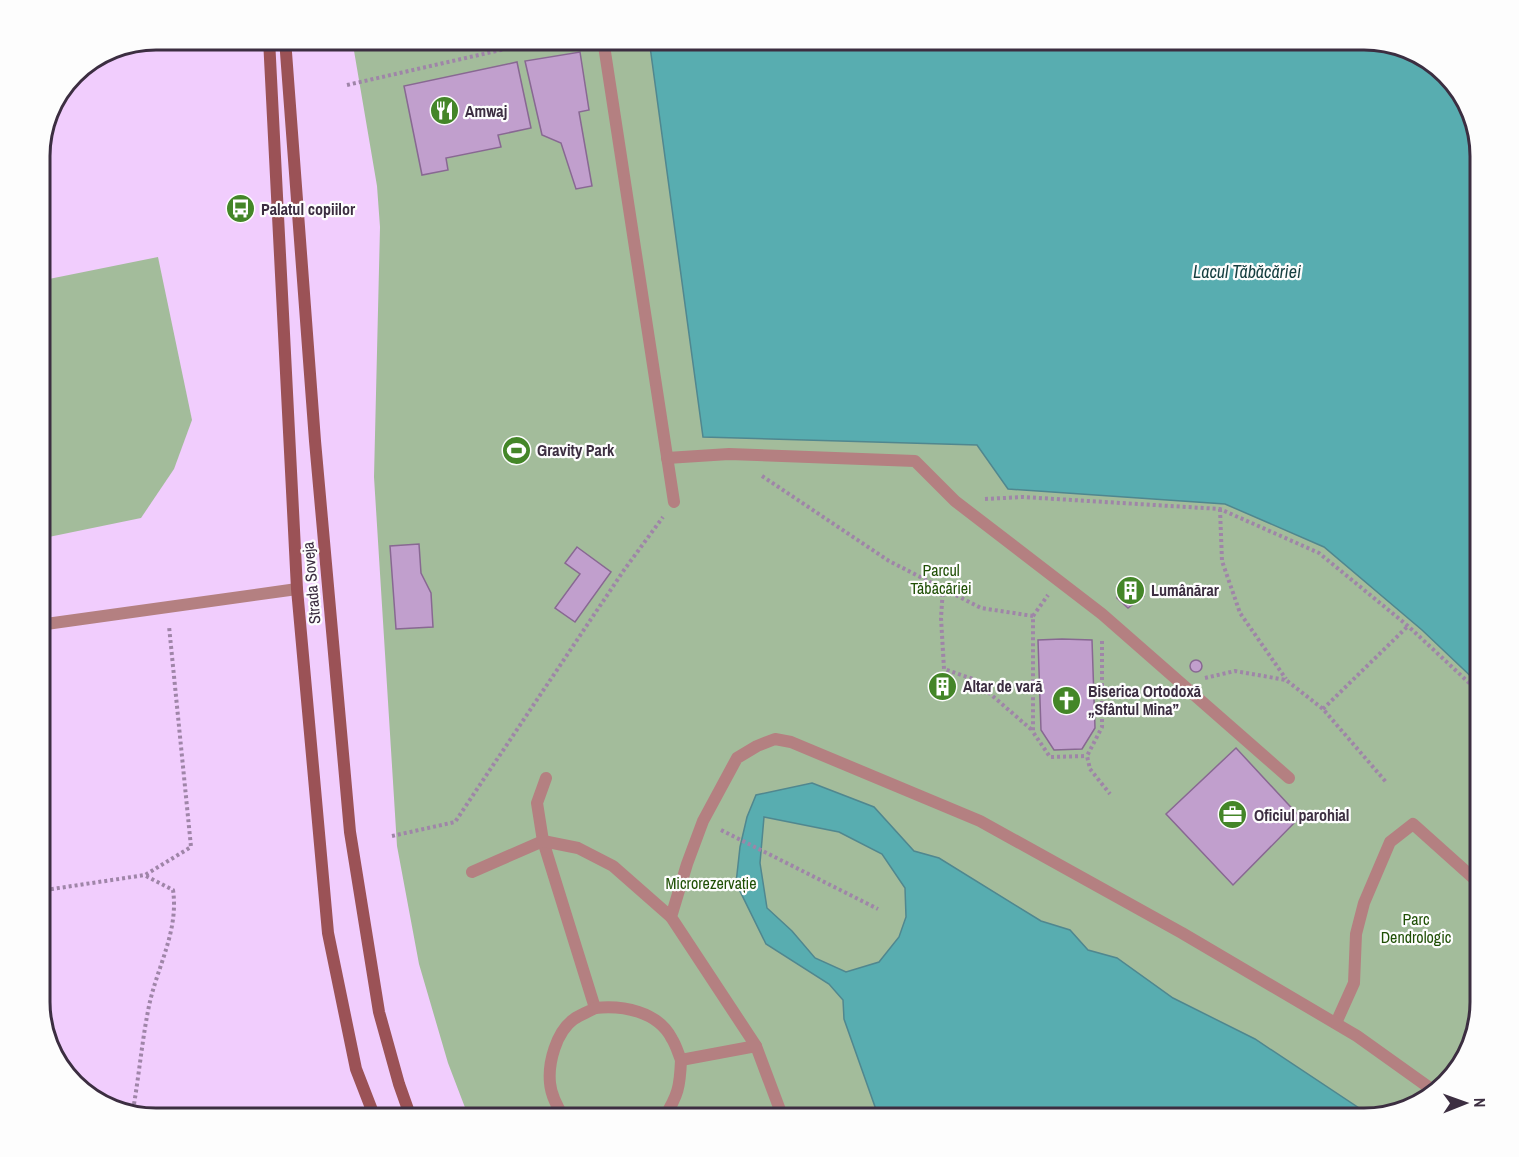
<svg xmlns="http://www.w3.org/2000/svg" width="1519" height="1157" viewBox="0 0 1519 1157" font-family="'Archivo Narrow',sans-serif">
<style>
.green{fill:#a3bc9b}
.water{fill:#58adb0;stroke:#50878f;stroke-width:1.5;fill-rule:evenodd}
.building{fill:#c19fcd;stroke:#886892;stroke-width:1.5}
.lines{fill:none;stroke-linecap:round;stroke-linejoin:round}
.path{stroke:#9f85a8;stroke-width:4;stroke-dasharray:3 3;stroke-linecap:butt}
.service{stroke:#b48081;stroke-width:12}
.pedestrian{stroke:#b48081;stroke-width:12}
.secondary{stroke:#9b5256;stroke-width:12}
.labels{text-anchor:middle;stroke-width:4.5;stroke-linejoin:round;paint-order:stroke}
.poi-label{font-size:16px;font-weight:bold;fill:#3c2e41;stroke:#fdfdfd;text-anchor:start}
.park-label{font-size:16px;fill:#1f4f05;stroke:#fdfdfd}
.street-label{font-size:16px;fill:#3c2e41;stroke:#fdfdfd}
.water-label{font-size:18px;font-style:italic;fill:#163f40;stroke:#fdfdfd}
.rim{fill:none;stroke:#3c2e41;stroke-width:3}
</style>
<rect width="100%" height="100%" fill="#f1cdfd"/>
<g class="green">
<path d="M 352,39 L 1364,39 L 1435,63 L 1468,104 L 1480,155 L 1480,1002 L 1456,1073 L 1415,1106 L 1364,1118 L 469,1118 L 448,1063 L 419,964 L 397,846 L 374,477 L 380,227 L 377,186 Z"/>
<path d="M 158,257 L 192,420 L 174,469 L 141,518 L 39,539 L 39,281 Z"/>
</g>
<g class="water">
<path d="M 649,39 L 1364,39 L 1435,63 L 1468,104 L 1480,155 L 1480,685 L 1422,630 L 1324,547 L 1225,504 L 1008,489 L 977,445 L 703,437 Z"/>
<path d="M 812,783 L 874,807 L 914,851 L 939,858 L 1041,921 L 1070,930 L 1088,950 L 1117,958 L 1173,998 L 1255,1039 L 1371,1116 L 1364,1118 L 879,1118 L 844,1019 L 843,1000 L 829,984 L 766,944 L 736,883 L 740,847 L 747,817 L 756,795 ZM 764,817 L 839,832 L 882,854 L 905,888 L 906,917 L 899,937 L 879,962 L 846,972 L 815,958 L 792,931 L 767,908 L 760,863 Z"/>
</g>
<g class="building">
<path d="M 580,52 L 589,110 L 579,112 L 592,186 L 576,189 L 561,143 L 542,135 L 525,61 Z"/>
<path d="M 517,62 L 531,128 L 498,135 L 501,147 L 446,158 L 448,170 L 422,175 L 404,86 Z"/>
<path d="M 419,544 L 421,573 L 431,593 L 433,627 L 396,629 L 390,546 Z"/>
<path d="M 577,547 L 611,572 L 575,622 L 555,608 L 580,574 L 565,563 Z"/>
<path d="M 1122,581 L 1137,584 L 1144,596 L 1128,608 L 1117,598 Z"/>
<path d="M 1062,639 L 1092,640 L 1095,728 L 1082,749 L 1054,750 L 1041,730 L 1038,640 Z"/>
<circle cx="1196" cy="666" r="6"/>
<path d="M 934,678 L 949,678 L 949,694 L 935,694 Z"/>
<path d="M 1236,748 L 1300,817 L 1233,885 L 1166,814 Z"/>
</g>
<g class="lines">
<g class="path">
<path d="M 347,85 L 549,39"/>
<path d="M 762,476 L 889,561 L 981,608 L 1033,616 L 1033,732 L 1050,757 L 1087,756"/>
<path d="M 985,499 L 1023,497 L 1220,509 L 1319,553 L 1408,626 L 1480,693"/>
<path d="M 1220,509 L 1222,561 L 1240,613 L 1286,679"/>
<path d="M 943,588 L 941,618 L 944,669 L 973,679 L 1033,731"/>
<path d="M 1033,616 L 1048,595"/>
<path d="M 1102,641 L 1102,727 L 1087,756 L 1090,769 L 1110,794"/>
<path d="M 1205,678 L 1235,671 L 1286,680 L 1323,709 L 1386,782"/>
<path d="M 1323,709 L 1408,626"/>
<path d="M 721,830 L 878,909"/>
<path d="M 392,836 L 455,822 L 624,570 L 663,517"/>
<path d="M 39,891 L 145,875 L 191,847 L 169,626"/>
<path d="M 133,1110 C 139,1076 142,1040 149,1006 C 157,967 179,931 173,890 L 146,876"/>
</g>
<g class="service">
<path d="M 603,39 L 674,502"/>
<path d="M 667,458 L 729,454 L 915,461 L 955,501 L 1102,614 L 1289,778"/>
<path d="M 39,625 L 297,589"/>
</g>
<g class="pedestrian">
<path d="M 546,778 L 537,803 L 543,841 L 595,1008 C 588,1012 580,1015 574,1019 C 556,1032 548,1063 550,1083 C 551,1096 558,1108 564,1118"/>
<path d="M 472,872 L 543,841 L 578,848 L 613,866 L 671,917"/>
<path d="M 595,1008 C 622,1005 658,1011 672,1039 C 676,1045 678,1053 681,1060 L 756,1046"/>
<path d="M 1336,1023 L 1354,983 L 1356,934 L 1364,903 L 1390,842 L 1413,824 L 1480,884"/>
<path d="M 1452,1076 L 1459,1064"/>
<path d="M 664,1118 C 678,1095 680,1087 681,1060"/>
<path d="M 783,1118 L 756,1046 L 671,917 L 687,864 L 703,821 L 737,758 L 757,746 L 775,739 L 791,742 L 980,821 L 1182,933 L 1357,1036 L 1434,1091"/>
</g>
<g class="secondary">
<path d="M 269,39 L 297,589 L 328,933 L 356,1069 L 375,1118"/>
<path d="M 285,39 L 315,441 L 350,832 L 379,1012 L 399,1084 L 411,1118"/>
</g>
</g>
<defs>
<symbol id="restaurant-disc" viewBox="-11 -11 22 22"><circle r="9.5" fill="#448628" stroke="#fdfdfd"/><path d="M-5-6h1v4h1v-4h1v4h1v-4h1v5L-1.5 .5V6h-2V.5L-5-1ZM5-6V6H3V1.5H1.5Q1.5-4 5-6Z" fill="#fff"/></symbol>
<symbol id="bus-disc" viewBox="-11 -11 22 22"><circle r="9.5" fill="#448628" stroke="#fdfdfd"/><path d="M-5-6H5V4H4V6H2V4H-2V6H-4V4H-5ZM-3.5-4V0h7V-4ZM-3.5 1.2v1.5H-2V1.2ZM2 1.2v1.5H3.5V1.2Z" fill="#fff"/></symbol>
<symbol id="stadium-disc" viewBox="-11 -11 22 22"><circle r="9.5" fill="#448628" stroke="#fdfdfd"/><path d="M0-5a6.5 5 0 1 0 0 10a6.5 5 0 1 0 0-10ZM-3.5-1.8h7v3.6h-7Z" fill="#fff"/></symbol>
<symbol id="building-disc" viewBox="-11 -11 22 22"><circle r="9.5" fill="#448628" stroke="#fdfdfd"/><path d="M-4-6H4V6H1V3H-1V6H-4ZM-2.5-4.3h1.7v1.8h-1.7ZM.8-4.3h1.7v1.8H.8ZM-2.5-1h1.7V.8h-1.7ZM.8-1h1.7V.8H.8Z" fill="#fff"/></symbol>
<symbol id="church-disc" viewBox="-11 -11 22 22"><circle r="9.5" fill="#448628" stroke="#fdfdfd"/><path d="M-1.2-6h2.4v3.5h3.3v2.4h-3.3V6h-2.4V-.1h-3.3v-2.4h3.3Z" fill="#fff"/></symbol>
<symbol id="office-disc" viewBox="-11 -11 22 22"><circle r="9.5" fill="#448628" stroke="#fdfdfd"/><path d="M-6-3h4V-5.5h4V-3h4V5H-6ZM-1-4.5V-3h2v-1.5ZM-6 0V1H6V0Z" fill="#fff"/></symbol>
</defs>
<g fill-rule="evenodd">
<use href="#restaurant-disc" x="428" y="94" width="33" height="33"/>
<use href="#bus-disc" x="224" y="192" width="33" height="33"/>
<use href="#stadium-disc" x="500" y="434" width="33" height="33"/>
<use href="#building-disc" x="1114" y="574" width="33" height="33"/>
<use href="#building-disc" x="926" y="670" width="33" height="33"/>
<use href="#church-disc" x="1050" y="684" width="33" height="33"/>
<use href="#office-disc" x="1216" y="798" width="33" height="33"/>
</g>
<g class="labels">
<g class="poi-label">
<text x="465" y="117">Amwaj</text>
<text x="261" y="215">Palatul copiilor</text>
<text x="537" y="456">Gravity Park</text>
<text x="1151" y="596">Lumânărar</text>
<text x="963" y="692">Altar de vară</text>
<text x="1088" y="697">Biserica Ortodoxă<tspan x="1088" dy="18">„Sfântul Mina”</tspan></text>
<text x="1254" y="821">Oficiul parohial</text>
</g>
<g class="park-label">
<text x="941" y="576">Parcul<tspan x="941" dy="18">Tăbăcăriei</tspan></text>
<text x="711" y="889">Microrezervație</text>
<text x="1416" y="925">Parc<tspan x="1416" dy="18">Dendrologic</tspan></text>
</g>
<g class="street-label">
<text transform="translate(311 583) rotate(-95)" y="6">Strada Soveja</text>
</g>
<g class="water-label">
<text x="1247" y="278">Lacul Tăbăcăriei</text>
</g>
</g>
<path d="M0 0H1519V1157H0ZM156 50H1364A106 106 0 0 1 1470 156V1002A106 106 0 0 1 1364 1108H156A106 106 0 0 1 50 1002V156A106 106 0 0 1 156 50Z" fill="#fdfdfd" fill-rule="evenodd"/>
<path class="rim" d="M156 50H1364A106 106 0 0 1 1470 156V1002A106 106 0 0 1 1364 1108H156A106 106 0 0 1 50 1002V156A106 106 0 0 1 156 50Z"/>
<g transform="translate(1465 1103) rotate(89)" stroke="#fdfdfd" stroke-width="4.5" paint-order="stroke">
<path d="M0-4.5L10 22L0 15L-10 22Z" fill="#3c2e41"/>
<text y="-9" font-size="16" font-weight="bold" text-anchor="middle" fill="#3c2e41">N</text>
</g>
</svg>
